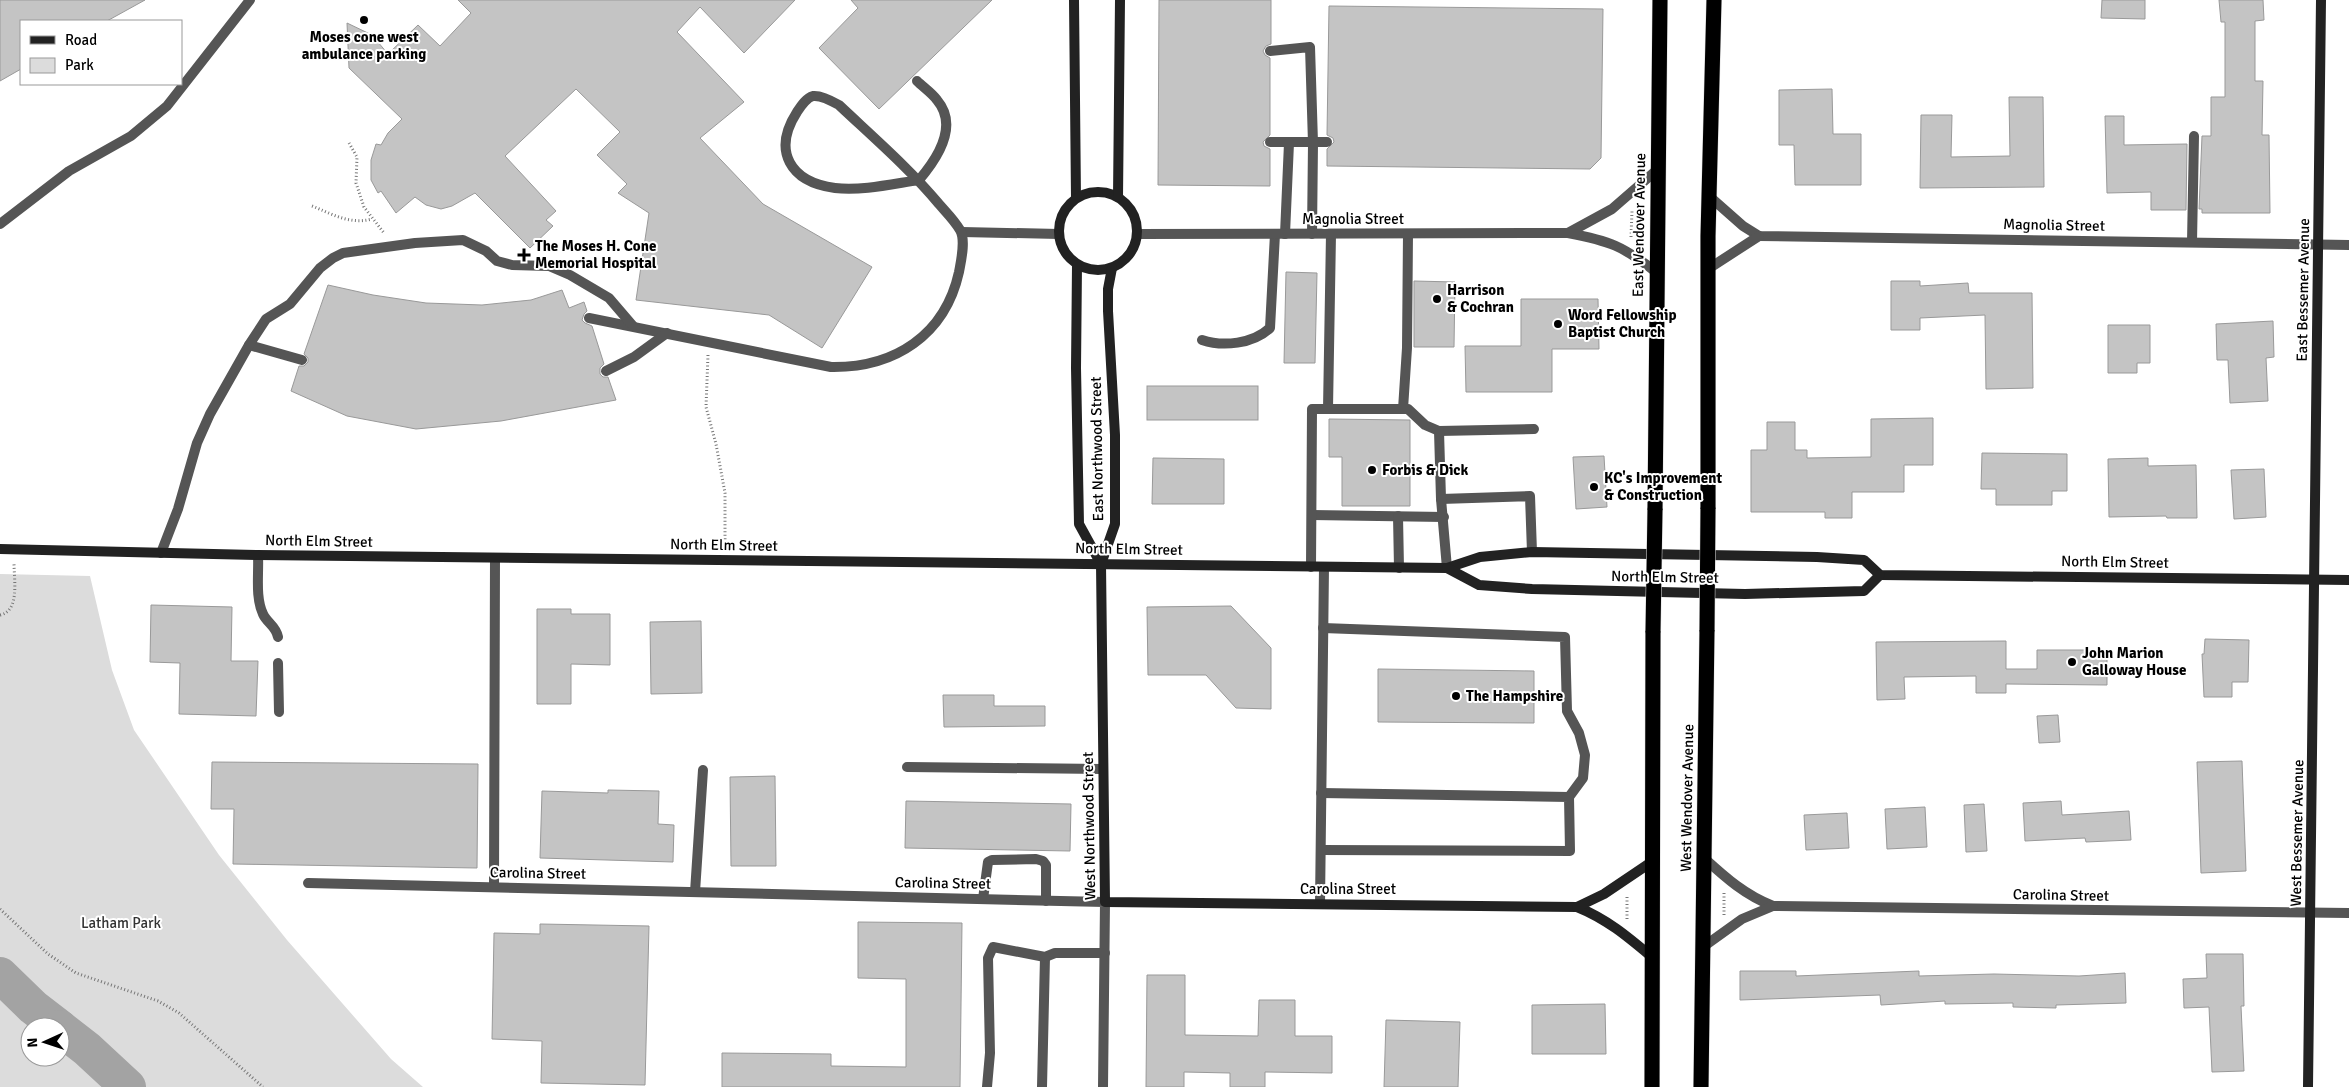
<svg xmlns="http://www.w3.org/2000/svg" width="2349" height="1087" viewBox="0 0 2349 1087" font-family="Signika,sans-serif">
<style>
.green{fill:#dcdcdc;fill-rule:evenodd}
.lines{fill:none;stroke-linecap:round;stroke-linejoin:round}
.river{stroke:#a3a3a3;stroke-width:36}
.building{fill:#c4c4c4;stroke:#999}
.highway-casing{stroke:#dbdbdb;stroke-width:16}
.path{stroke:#777;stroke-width:3;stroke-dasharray:1 2.5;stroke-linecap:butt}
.lane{stroke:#555;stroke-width:10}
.street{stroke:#555;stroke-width:10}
.secondary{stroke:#222;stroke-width:10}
.highway{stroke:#000;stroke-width:15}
.highway-bridge-casing{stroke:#dbdbdb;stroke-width:16;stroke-linecap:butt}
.highway-bridge{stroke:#000;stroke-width:15}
.poi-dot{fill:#000;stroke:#fff;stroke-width:2}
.labels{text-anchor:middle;stroke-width:4;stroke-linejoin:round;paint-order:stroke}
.poi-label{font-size:15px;font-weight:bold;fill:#000;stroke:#fff;text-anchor:start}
.street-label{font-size:15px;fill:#000;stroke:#fff}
.park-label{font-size:15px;fill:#333;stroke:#fff}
</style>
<rect width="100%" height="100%" fill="#fff"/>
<path class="green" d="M 0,574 L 90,576 L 112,670 L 134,730 L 219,855 L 287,940 L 391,1059 L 423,1087 L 0,1087 ZM 30,1027 L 60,1027 L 60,1057 L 30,1057 Z"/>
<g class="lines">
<g class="river">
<path d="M 0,975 L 33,1007 L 59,1027"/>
<path d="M 60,1028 L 87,1049 L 128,1087"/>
</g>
</g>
<g class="building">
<path d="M 0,0 L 145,0 L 107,21 L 21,21 L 21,69 L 0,81 Z"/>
<path d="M 458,0 L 795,0 L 744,53 L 700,7 L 677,32 L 744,102 L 700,138 L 763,204 L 872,267 L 822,348 L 769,315 L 636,300 L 649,213 L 618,193 L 627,184 L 597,155 L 620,132 L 576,89 L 505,156 L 556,211 L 546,220 L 553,226 L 530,248 L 475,193 L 452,206 L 441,209 L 426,205 L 415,197 L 396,213 L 381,191 L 378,193 L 371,180 L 371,160 L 376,144 L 381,145 L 388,133 L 402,119 L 349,68 L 347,23 L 372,35 L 388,54 L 418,25 L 440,46 L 471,13 Z"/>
<path d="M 851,0 L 992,0 L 879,109 L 819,48 L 858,8 Z"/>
<path d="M 1159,0 L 1271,0 L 1271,44 L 1266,46 L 1263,51 L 1265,55 L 1270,58 L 1270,135 L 1263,142 L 1264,146 L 1270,149 L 1270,186 L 1158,185 Z"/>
<path d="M 2102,0 L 2145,0 L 2145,19 L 2101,18 Z"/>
<path d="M 2219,0 L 2263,0 L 2264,20 L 2255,21 L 2255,81 L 2263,81 L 2262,135 L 2269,135 L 2270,213 L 2202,213 L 2202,209 L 2199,209 L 2202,136 L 2211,136 L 2211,97 L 2225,97 L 2225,22 L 2221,22 Z"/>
<path d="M 1329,6 L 1603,9 L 1601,158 L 1590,169 L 1327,166 L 1327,149 L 1334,142 L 1333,138 L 1327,135 Z"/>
<path d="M 1832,89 L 1833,134 L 1861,134 L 1861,185 L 1795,185 L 1794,145 L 1779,145 L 1779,90 Z"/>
<path d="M 2009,97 L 2043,97 L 2044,187 L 1920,188 L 1921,115 L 1952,115 L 1951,157 L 2010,156 Z"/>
<path d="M 2105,116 L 2124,116 L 2124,145 L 2187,144 L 2186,210 L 2151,210 L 2151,192 L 2107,193 Z"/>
<path d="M 1286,272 L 1317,273 L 1315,363 L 1284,363 Z"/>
<path d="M 1414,281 L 1455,282 L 1454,347 L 1414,347 Z"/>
<path d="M 1891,281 L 1920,281 L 1920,286 L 1968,283 L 1969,293 L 2032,293 L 2033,388 L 1986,389 L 1985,315 L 1920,318 L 1920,330 L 1891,330 Z"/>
<path d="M 328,285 L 373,295 L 426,303 L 482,305 L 531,300 L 562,290 L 569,308 L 584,302 L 587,311 L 584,314 L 582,320 L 585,323 L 592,326 L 604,364 L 600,368 L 600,374 L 603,377 L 608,377 L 616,400 L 501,421 L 416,429 L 347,416 L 291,391 L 299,366 L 304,366 L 308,362 L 308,358 L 304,354 Z"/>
<path d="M 1521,299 L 1598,299 L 1599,349 L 1552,349 L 1552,392 L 1466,392 L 1465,346 L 1521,346 Z"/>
<path d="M 2273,321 L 2274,357 L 2266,358 L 2268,401 L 2230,403 L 2228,360 L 2217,360 L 2216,324 Z"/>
<path d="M 2108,325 L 2150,325 L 2150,363 L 2137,363 L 2137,373 L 2108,373 Z"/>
<rect x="1147" y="386" width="111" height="34"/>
<path d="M 1933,418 L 1933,465 L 1904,465 L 1904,492 L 1852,492 L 1852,518 L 1825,518 L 1825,512 L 1751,512 L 1751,450 L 1767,450 L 1767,422 L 1795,422 L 1795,450 L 1807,450 L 1807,458 L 1871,457 L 1871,419 Z"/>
<path d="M 1329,419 L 1410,420 L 1410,506 L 1342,506 L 1342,457 L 1329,457 Z"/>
<path d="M 1982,453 L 2067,454 L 2067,491 L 2052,491 L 2052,505 L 1996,505 L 1996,489 L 1981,489 Z"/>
<path d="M 1604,456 L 1607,507 L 1576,509 L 1573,457 Z"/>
<path d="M 1153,458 L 1224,459 L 1224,504 L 1152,504 Z"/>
<path d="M 2148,458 L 2148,466 L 2196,465 L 2197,518 L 2167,518 L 2166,516 L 2109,517 L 2108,459 Z"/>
<path d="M 2264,469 L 2266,517 L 2234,519 L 2231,470 Z"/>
<path d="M 151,605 L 232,607 L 231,661 L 258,661 L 256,716 L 179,714 L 180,663 L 150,662 Z"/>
<path d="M 1231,606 L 1271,648 L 1271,709 L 1236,708 L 1206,675 L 1148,675 L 1147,607 Z"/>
<path d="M 537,609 L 571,609 L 571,614 L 610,614 L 610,665 L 571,664 L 571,704 L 537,704 Z"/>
<path d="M 701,621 L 702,693 L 651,694 L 650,622 Z"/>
<path d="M 2205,639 L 2249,640 L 2248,682 L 2232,682 L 2232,697 L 2204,697 L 2202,654 L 2204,654 Z"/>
<path d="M 2006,641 L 2006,669 L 2037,669 L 2037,650 L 2107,650 L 2107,685 L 2006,684 L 2006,693 L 1976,693 L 1976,676 L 1904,677 L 1905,699 L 1877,700 L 1876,642 Z"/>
<path d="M 1378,669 L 1534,671 L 1534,723 L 1378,722 Z"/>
<path d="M 943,695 L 994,695 L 994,706 L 1045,706 L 1045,726 L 944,727 Z"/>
<path d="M 2058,715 L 2060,742 L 2039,743 L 2037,716 Z"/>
<path d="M 2242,761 L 2246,871 L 2201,873 L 2197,762 Z"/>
<path d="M 212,762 L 478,764 L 477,868 L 233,864 L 234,809 L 211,809 Z"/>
<path d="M 775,776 L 776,866 L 731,866 L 730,777 Z"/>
<path d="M 608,790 L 659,791 L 658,824 L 674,825 L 673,862 L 540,858 L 542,791 L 608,793 Z"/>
<path d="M 906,801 L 1071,804 L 1070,851 L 905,848 Z"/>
<path d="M 2061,801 L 2062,815 L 2129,811 L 2131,840 L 2086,842 L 2085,838 L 2025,841 L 2023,803 Z"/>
<path d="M 1984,804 L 1987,851 L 1966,852 L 1964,805 Z"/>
<path d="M 1925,807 L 1927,847 L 1887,849 L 1885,809 Z"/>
<path d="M 1847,813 L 1849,848 L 1806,850 L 1804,815 Z"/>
<path d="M 858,922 L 962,923 L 960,1087 L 722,1087 L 722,1053 L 831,1054 L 831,1066 L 906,1067 L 906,979 L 858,978 Z"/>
<path d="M 540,924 L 649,926 L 645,1085 L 541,1083 L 542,1041 L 492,1039 L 494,933 L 540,934 Z"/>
<path d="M 2206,954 L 2243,954 L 2244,1006 L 2241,1006 L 2244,1071 L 2212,1072 L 2209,1007 L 2184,1008 L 2183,979 L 2207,978 Z"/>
<path d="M 1740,971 L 1796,971 L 1796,976 L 1919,971 L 1919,976 L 1994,974 L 2079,976 L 2125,973 L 2126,1003 L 2056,1005 L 2056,1008 L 2013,1007 L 2013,1003 L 1945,1004 L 1945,1001 L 1881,1005 L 1880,995 L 1740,1000 Z"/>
<path d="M 1147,975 L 1185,975 L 1185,1035 L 1258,1036 L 1259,1000 L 1295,1000 L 1295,1036 L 1332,1036 L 1332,1073 L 1265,1072 L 1265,1087 L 1230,1087 L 1230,1073 L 1184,1072 L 1184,1087 L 1146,1087 Z"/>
<path d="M 1605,1004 L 1606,1054 L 1532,1054 L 1532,1005 Z"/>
<path d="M 1386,1020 L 1460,1022 L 1458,1087 L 1384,1087 Z"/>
</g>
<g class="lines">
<defs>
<g id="highway">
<path d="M 1708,509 L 1708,236 L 1714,0"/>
<path d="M 1655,510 L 1660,0"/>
<path d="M 1652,1087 L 1653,631"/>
<path d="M 1701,1087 L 1707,630"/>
</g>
</defs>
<use href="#highway" class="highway-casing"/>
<g class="path">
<path d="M 349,143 L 357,157 L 356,183 L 364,207 L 384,233"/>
<path d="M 312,206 C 332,214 350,225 372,219"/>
<path d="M 1631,237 L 1632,211"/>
<path d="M 708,355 L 706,407 L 716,444 L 725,493 L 725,547"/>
<path d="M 0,615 C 20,611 14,580 14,563"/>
<path d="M 0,909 L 48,954 L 76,973 L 158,1001 L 179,1013 L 263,1087"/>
<path d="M 1724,915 L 1724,893"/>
<path d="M 1627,919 L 1627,895"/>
</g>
<g class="lane">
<path d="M 1270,51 L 1310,47 L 1313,143 L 1312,234"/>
<path d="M 1270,142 L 1327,142"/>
<path d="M 0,224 L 69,171 L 131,136 L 167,106 L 250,0"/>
<path d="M 962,232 L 1059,234"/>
<path d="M 1285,234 L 1289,143"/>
<path d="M 2192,242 L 2194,136"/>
<path d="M 589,318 L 831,367 C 895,368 945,335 959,272 C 961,261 966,240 960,230 C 955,221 946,212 939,204 C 909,168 873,137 839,105 C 832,101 821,95 813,96 C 806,98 801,106 797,112 C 772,151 790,182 835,188 C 862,191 892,184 919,180 C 937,159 959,126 937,100 C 932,93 923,87 917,81"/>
<path d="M 1202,340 C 1223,347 1253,344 1270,328 L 1275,234"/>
<path d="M 249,345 L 302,360"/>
<path d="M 606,371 L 634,357 L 667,333"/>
<path d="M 1328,409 L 1331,234"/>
<path d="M 1403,409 L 1407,348 L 1408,234"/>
<path d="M 1439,431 L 1534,429"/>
<path d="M 1441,499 L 1530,496 L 1532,552"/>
<path d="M 1312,515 L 1444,517"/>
<path d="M 1398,516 L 1399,568"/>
<path d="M 161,553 L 178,509 L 197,443 L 210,414 L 249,345 L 266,319 L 290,304 L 320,268 L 333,258 L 343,253 L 415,243 L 463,240 L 486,251 L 497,261 L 512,265 L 549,266 L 570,275 L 609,298 L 633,326"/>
<path d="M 258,555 C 259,574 255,597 263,614 C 267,623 276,626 278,637"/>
<path d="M 1311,567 L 1312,409 L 1408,409 L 1425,425 L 1439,431 L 1441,499 L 1447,568"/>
<path d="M 1323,628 L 1565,637 L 1567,711 L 1579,733 L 1585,755 L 1583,778 L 1569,797"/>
<path d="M 278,663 L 279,712"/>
<path d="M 907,767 L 1103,769"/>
<path d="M 1321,850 L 1570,851 L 1569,797 L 1321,793"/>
<path d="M 494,887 L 495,558"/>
<path d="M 695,892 L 703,770"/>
<path d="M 983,899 L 988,862 L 992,860 L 1036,859 L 1043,861 L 1046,865 L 1046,901"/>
<path d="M 1320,904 L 1324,567"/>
<path d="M 987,1087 L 990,1053 L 988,958 L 993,947 L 1045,957 L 1055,953 L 1105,953"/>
<path d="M 1042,1087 L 1045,957"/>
</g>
<g class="street">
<path d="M 1709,196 L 1743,226 L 1759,236 L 2349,245"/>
<path d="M 1568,233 L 1612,209 L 1658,169"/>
<path d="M 1137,234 L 1568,233 C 1610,241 1623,246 1656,272"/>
<path d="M 1708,269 L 1759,236"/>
<path d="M 1704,858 C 1726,878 1745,895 1773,906 L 2349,913"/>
<path d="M 308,883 L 1105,902 L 1103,1087"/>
<path d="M 1703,947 L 1742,919 L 1773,906"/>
</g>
<g class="secondary">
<path d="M 1074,0 L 1076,198"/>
<circle cx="1098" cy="231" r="39"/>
<path d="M 1118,197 L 1120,0"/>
<path d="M 1077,265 L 1076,368 L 1079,524 L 1101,564"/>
<path d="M 1112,268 L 1108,289 L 1108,311 L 1115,435 L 1115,524 L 1101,564 L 1105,902 L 1577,907 C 1607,919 1628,937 1653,958"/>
<path d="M 0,549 L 258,555 L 1447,568 L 1480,557 L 1532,552 L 1817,557 L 1864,560 L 1880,575 L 2349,580"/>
<path d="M 1447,568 L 1479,585 L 1532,589 L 1745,594 L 1864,591 L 1880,575"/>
<path d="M 1577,907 L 1604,894 L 1653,861"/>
<path d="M 2308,1087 L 2321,0"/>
</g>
<use href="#highway" class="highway"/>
<defs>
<g id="highway-bridge">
<path d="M 1707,630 L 1708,509"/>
<path d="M 1653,631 L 1655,510"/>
</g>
</defs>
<use href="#highway-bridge" class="highway-bridge-casing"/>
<use href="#highway-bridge" class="highway-bridge"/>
</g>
<g class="poi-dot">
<circle cx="364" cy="20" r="5"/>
<path d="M521.5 247.5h5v5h5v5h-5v5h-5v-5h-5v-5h5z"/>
<circle cx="1437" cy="299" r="5"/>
<circle cx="1558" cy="324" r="5"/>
<circle cx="1372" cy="470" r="5"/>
<circle cx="1594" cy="487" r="5"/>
<circle cx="2072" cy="662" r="5"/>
<circle cx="1456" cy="696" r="5"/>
</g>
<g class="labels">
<g class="poi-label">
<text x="364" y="42" text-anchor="middle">Moses cone west<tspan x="364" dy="17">ambulance parking</tspan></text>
<text x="535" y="251">The Moses H. Cone<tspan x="535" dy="17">Memorial Hospital</tspan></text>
<text x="1447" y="295">Harrison<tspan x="1447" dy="17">&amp; Cochran</tspan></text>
<text x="1568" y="320">Word Fellowship<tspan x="1568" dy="17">Baptist Church</tspan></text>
<text x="1382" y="475">Forbis &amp; Dick</text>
<text x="1604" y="483">KC's Improvement<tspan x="1604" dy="17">&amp; Construction</tspan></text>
<text x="2082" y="658">John Marion<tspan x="2082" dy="17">Galloway House</tspan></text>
<text x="1466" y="701">The Hampshire</text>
</g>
<g class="street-label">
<text x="1353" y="224">Magnolia Street</text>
<text transform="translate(1639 225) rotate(-89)" y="5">East Wendover Avenue</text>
<text transform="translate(2054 225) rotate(1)" y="5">Magnolia Street</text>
<text transform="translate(2303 290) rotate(-89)" y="5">East Bessemer Avenue</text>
<text transform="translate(1097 449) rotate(-91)" y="5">East Northwood Street</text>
<text transform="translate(319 541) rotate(1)" y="5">North Elm Street</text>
<text transform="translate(724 545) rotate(1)" y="5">North Elm Street</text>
<text transform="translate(1129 549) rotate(1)" y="5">North Elm Street</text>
<text transform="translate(2115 562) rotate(1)" y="5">North Elm Street</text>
<text transform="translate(1665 577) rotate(1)" y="5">North Elm Street</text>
<text transform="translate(1687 798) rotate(-89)" y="5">West Wendover Avenue</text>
<text transform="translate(1089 826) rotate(-91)" y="5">West Northwood Street</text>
<text transform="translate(2297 833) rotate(-89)" y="5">West Bessemer Avenue</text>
<text transform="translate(538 873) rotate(1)" y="5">Carolina Street</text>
<text transform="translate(943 883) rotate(1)" y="5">Carolina Street</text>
<text x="1348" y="894">Carolina Street</text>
<text transform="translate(2061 895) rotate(1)" y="5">Carolina Street</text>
</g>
<g class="park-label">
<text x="121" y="928">Latham Park</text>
</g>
</g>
<rect x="20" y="20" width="162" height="65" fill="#ffffff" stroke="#999999"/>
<rect x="30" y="36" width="25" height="8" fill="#222222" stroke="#999999"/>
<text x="65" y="45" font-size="15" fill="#000000">Road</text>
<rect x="30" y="58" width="25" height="15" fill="#dcdcdc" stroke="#999999"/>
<text x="65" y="70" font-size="15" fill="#000000">Park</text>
<g transform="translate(45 1042) rotate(267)"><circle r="24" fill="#ffffff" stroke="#999999"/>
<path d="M0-4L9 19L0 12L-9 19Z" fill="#000000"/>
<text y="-8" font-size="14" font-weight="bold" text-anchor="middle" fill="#000000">N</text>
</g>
</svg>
